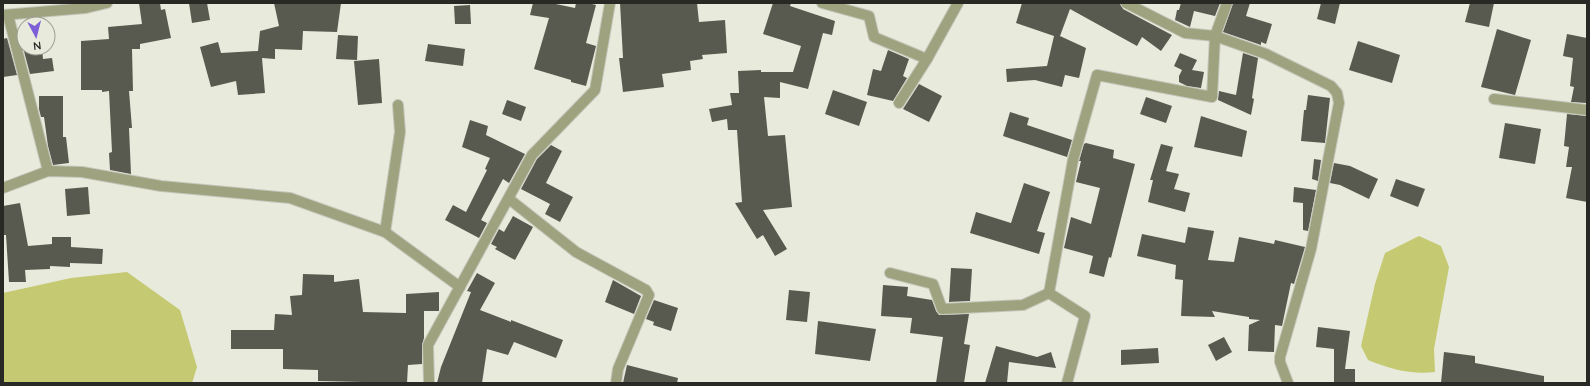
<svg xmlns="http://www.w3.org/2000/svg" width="1590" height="386" viewBox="0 0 1590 386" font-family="Quicksand,sans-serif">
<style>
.water{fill:#c5c971}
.building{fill:#595a4f}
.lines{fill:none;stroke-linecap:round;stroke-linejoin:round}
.minor-casing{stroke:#c5c7bb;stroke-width:12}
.minor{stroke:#9fa27e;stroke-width:10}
</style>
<rect width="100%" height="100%" fill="#e8eadc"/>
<g class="water">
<path d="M 1419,236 L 1441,246 L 1449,267 L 1434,349 L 1435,372 C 1412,375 1390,369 1368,360 L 1361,346 L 1375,284 L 1385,253 Z"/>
<path d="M 127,272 L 180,310 L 197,367 L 192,383 L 3,383 L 3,293 L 71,278 Z"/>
</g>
<g class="building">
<path d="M 139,3 L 160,3 L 161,10 L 165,9 L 171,38 L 140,44 L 140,49 L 132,49 L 133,91 L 129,91 L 132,128 L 129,128 L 131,174 L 110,170 L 109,153 L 112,152 L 109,91 L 102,92 L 102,90 L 81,90 L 81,41 L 109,39 L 108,27 L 142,24 Z"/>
<path d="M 189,3 L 207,3 L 210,20 L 192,23 Z"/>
<path d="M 274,3 L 341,3 L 337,32 L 303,31 L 302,50 L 275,49 L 275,59 L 262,58 L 265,93 L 238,95 L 236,81 L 211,87 L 200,47 L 218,42 L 221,53 L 258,51 L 260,31 L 279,26 Z"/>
<path d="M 533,3 L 551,3 L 575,8 L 576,3 L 588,3 L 596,5 L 586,43 L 596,46 L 586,86 L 571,82 L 571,80 L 534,69 L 549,18 L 530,15 Z"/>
<path d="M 620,3 L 697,3 L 699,22 L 725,20 L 727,53 L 702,55 L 703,59 L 690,61 L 691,70 L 662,74 L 664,87 L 623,92 L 619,58 L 623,58 Z"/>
<path d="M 773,3 L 791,3 L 790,6 L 835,21 L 832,35 L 823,33 L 808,89 L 780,82 L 780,98 L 764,97 L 768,136 L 785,135 L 792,207 L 763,210 L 787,249 L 775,256 L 763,235 L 757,239 L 735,203 L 742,202 L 737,130 L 728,130 L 727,119 L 712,122 L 709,109 L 732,105 L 730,93 L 739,93 L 738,71 L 761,70 L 761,72 L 793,72 L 801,46 L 763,34 Z"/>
<path d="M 1022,3 L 1120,3 L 1123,9 L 1172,35 L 1161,51 L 1142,37 L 1137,46 L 1070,9 L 1060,36 L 1086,48 L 1079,78 L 1065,75 L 1062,87 L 1035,80 L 1007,82 L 1006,69 L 1047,66 L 1054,36 L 1016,23 Z"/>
<path d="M 1181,3 L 1220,3 L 1215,16 L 1194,11 L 1190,27 L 1175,20 L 1177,10 L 1179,10 Z"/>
<path d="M 1233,3 L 1250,3 L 1246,16 L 1272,24 L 1266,44 L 1261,42 L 1261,45 L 1223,32 Z"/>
<path d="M 1321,3 L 1340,3 L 1335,24 L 1317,19 Z"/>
<path d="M 1470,3 L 1494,3 L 1489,27 L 1465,22 Z"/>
<path d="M 470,5 L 471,24 L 455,24 L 454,6 Z"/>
<path d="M 1497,29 L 1531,40 L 1515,95 L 1481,87 Z"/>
<path d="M 1567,34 L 1587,38 L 1587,103 L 1571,102 L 1574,87 L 1570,86 L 1573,58 L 1563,56 Z"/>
<path d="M 338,35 L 358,36 L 357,60 L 336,59 Z"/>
<path d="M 20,36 L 24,36 L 24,48 L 42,48 L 43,59 L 52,58 L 54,71 L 30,74 Z"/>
<path d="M 7,38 L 17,75 L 3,77 L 3,39 Z"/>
<path d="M 1358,41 L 1400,55 L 1392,83 L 1349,70 Z"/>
<path d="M 428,44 L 465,49 L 463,66 L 425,61 Z"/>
<path d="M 888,50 L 909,59 L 903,76 L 907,78 L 893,101 L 867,95 L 873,69 L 881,71 Z"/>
<path d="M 1180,53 L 1197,60 L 1192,70 L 1204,72 L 1201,88 L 1187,86 L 1179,82 L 1179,76 L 1182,70 L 1174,66 Z"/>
<path d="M 1243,53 L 1258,58 L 1252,98 L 1254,99 L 1251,115 L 1218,100 L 1219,91 L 1236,95 Z"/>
<path d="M 379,59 L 382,103 L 358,105 L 354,61 Z"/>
<path d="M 919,84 L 942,96 L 929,122 L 903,109 Z"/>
<path d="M 833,90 L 867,102 L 859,126 L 825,114 Z"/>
<path d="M 1308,95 L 1330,98 L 1325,143 L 1301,141 L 1304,110 L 1306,110 Z"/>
<path d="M 39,96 L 63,96 L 63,137 L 66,137 L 69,163 L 53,165 L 48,146 L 44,117 L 41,117 L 39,109 Z"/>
<path d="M 1146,97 L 1172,106 L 1166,123 L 1140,114 Z"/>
<path d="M 507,100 L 526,107 L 521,121 L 502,114 Z"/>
<path d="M 1010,112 L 1029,118 L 1027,125 L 1072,140 L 1067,157 L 1003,136 Z"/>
<path d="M 1567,114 L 1587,116 L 1587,202 L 1566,198 L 1572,167 L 1566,167 L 1569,147 L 1564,146 Z"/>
<path d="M 1201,116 L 1247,131 L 1242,157 L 1194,147 Z"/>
<path d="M 470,120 L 488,126 L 486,135 L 525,154 L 509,183 L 503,179 L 481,220 L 487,223 L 479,238 L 445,220 L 453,205 L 466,212 L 487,170 L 485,169 L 490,158 L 462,147 Z"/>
<path d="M 1505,123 L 1541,129 L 1535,164 L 1499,158 Z"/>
<path d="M 1086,143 L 1114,150 L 1113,158 L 1135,164 L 1111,258 L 1109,257 L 1104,277 L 1089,273 L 1093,256 L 1064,248 L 1071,217 L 1091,224 L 1100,188 L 1076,182 L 1081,161 L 1079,161 L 1084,144 Z"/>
<path d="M 1161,144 L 1173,147 L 1166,171 L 1179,174 L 1174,189 L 1190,193 L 1185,212 L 1148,202 L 1153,180 L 1150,180 Z"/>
<path d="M 551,145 L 562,151 L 546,183 L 573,197 L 560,222 L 545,214 L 550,204 L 521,189 L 537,159 Z"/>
<path d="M 1314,159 L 1321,160 L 1318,181 L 1312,179 Z"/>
<path d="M 1334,163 L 1350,166 L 1378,179 L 1369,199 L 1340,185 L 1330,183 Z"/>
<path d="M 1396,179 L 1425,189 L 1418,207 L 1390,196 Z"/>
<path d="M 1024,183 L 1050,192 L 1037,231 L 1045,233 L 1039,254 L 970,233 L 976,212 L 1011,223 Z"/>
<path d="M 88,187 L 90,214 L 67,216 L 65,189 Z"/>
<path d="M 1294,187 L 1316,190 L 1308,231 L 1303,230 L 1303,203 L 1293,202 Z"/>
<path d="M 20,203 L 28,246 L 52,244 L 52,237 L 71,237 L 71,247 L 103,249 L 102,264 L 70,263 L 70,267 L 50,266 L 50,269 L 25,270 L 26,282 L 9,282 L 6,235 L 3,235 L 3,206 Z"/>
<path d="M 513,216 L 533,227 L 515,260 L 495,249 L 497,247 L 491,244 L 499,229 L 504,232 Z"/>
<path d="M 1188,227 L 1214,231 L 1208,260 L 1234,262 L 1239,237 L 1274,244 L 1275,240 L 1305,247 L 1294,284 L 1291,283 L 1282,326 L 1275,325 L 1274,352 L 1248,351 L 1249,325 L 1260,320 L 1249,319 L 1249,317 L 1212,311 L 1215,317 L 1181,316 L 1183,280 L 1175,279 L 1176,265 L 1137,256 L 1142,234 L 1185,243 Z"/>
<path d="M 951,268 L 972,269 L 970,301 L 946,302 L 949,302 Z"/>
<path d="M 477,273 L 495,283 L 480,310 L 511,322 L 511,320 L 563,340 L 556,358 L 514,342 L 508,355 L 487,349 L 482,383 L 437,383 L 441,367 L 471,292 L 467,291 Z"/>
<path d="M 303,274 L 334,275 L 334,282 L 359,279 L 363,312 L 406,313 L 406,294 L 439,292 L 439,311 L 424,311 L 424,338 L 422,345 L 422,364 L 408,365 L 407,383 L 318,381 L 318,370 L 283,369 L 283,349 L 231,349 L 231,330 L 274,330 L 275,314 L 292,315 L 290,296 L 302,295 Z"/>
<path d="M 613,280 L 641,296 L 634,314 L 605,302 Z"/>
<path d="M 883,285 L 908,287 L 907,296 L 932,300 L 936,311 L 939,315 L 969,314 L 964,344 L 970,345 L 964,383 L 936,383 L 943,337 L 910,333 L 912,318 L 881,316 Z"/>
<path d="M 789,290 L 810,292 L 807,322 L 786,320 Z"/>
<path d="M 654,300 L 678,308 L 671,331 L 653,325 L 654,322 L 646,319 Z"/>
<path d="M 818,321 L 876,329 L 870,361 L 815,354 Z"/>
<path d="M 1318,327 L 1350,331 L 1345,369 L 1355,369 L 1355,383 L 1334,383 L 1334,349 L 1316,347 Z"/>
<path d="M 1224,337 L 1232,352 L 1216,361 L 1208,345 Z"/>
<path d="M 996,346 L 1037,357 L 1051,352 L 1056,368 L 1009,362 L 1007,383 L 985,383 Z"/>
<path d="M 1158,348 L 1159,363 L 1121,365 L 1121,350 Z"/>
<path d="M 1444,352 L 1475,356 L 1475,363 L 1544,376 L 1544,383 L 1441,383 Z"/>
<path d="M 627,365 L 678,378 L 677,383 L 623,383 Z"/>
</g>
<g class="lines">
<defs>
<g id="minor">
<path d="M 822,3 L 869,16 L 874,37 L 927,59"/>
<path d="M 1126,3 L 1185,33 L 1215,36 L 1266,54 L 1331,86 L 1337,93 L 1339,103 L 1311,249 L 1280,357 L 1280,362 L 1288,383"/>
<path d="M 3,15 L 86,8 L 107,3"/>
<path d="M 8,15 L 48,171"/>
<path d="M 1494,99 L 1587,110"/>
<path d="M 899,103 L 927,59 L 958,3"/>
<path d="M 3,188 L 48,171 L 82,172 L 161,186 L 290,198 L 385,232 L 460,287"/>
<path d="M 509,199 L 576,252 L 646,290 L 649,295 L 618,369 L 616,383"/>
<path d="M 385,232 L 400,132 L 398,105"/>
<path d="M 890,273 L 933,284 L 942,309 L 1023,305 L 1049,293"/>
<path d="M 429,383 L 428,345 L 532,155 L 595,90 L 610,3"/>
<path d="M 1067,383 L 1085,316 L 1049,293 L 1073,160 L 1097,75 L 1212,97 L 1215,36 L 1227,3"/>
</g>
</defs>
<use href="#minor" class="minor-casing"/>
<use href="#minor" class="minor"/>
</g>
<rect width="1590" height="386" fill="none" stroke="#282924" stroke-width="8"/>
<g transform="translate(36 36) rotate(173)"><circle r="19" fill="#e8eadc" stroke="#9b9d92"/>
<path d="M0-3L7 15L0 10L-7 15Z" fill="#7d5ed8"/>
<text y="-6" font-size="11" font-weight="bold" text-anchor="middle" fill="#282924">N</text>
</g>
</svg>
